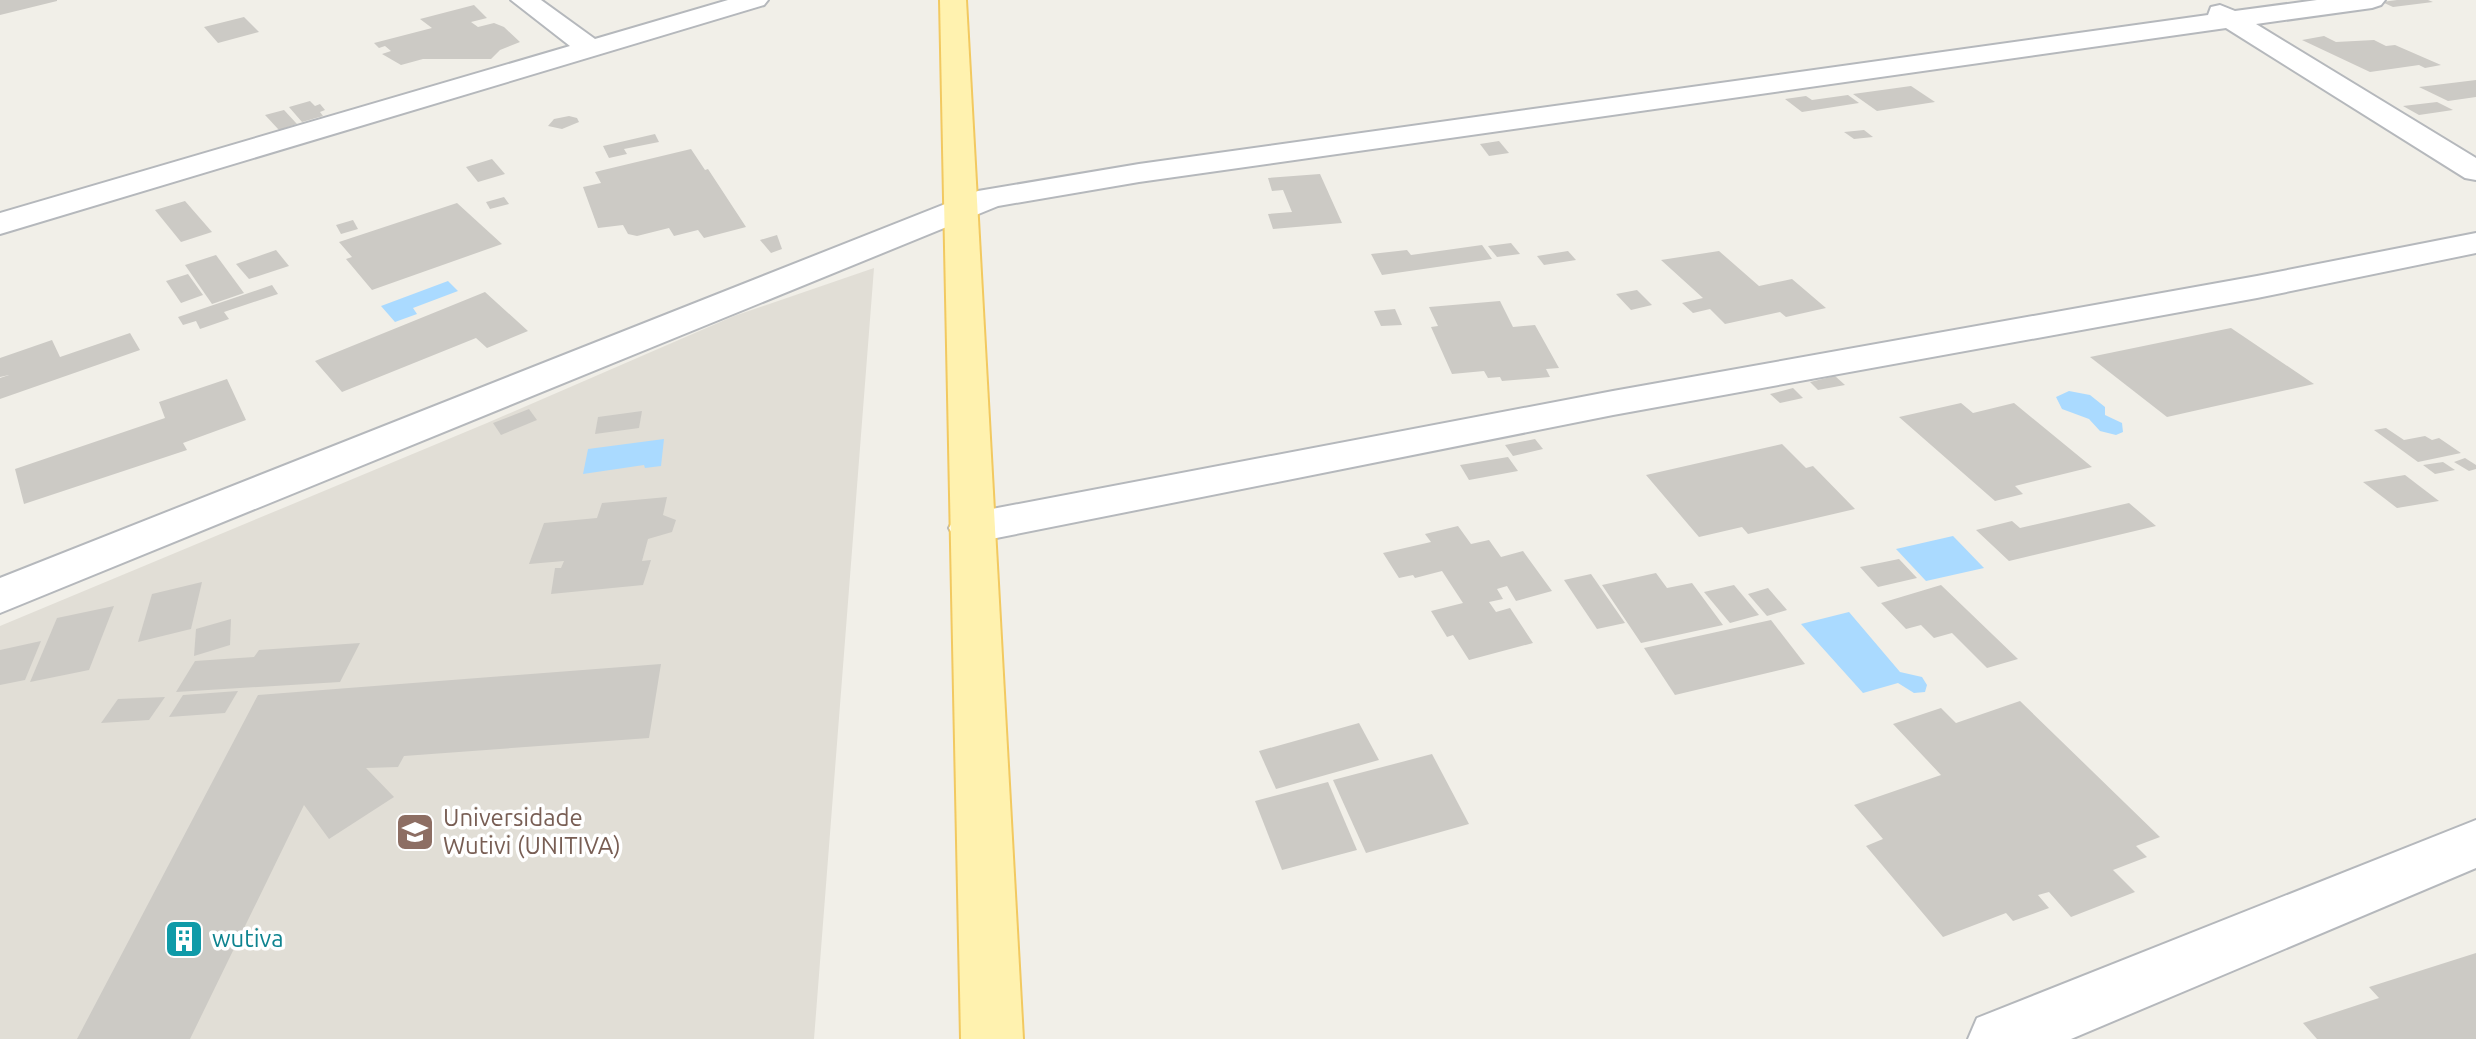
<svg xmlns="http://www.w3.org/2000/svg" width="2476" height="1039" viewBox="0 0 2476 1039" font-family="Ubuntu,sans-serif">
<style>
.education{fill:#e1ded6}
.water{fill:#aadaff}
.building{fill:#cccac5}
.lines{fill:none;stroke-linecap:round;stroke-linejoin:round}
.minor-casing{stroke:#b5b8bc;stroke-width:4}
.major-casing{stroke:#f2c960;stroke-width:4}
.minor{fill:#fff;fill-rule:evenodd}
.major{fill:#fff2af;fill-rule:evenodd}
.labels{text-anchor:middle;stroke-width:7;stroke-linejoin:round;paint-order:stroke}
.near-education-label{font-size:24px;fill:#785e54;stroke:#fff;text-anchor:start}
.near-culture-label{font-size:24px;fill:#0d838f;stroke:#fff;text-anchor:start}
</style>
<rect width="100%" height="100%" fill="#f1efe8"/>
<path class="education" d="M 874,268 L 814,1039 L 0,1039 L 0,626 L 487,423 L 734,316 Z"/>
<g class="water">
<path d="M 448,281 L 458,291 L 413,308 L 417,314 L 395,322 L 381,306 Z"/>
<path d="M 2069,391 L 2090,395 L 2105,407 L 2105,415 L 2122,423 L 2123,432 L 2116,435 L 2100,431 L 2089,419 L 2062,409 L 2056,397 Z"/>
<path d="M 664,439 L 661,466 L 645,468 L 644,465 L 583,474 L 588,449 Z"/>
<path d="M 1953,536 L 1984,568 L 1926,581 L 1896,549 Z"/>
<path d="M 1849,612 L 1900,672 L 1922,677 L 1927,685 L 1925,692 L 1914,693 L 1898,683 L 1863,693 L 1801,624 Z"/>
</g>
<g class="building">
<path d="M 0,0 L 57,0 L 57,1 L 0,15 Z"/>
<path d="M 2397,0 L 2428,0 L 2433,2 L 2393,7 L 2382,2 Z"/>
<path d="M 474,5 L 487,18 L 471,22 L 478,27 L 494,23 L 504,27 L 520,42 L 500,50 L 491,59 L 423,59 L 401,65 L 382,54 L 391,51 L 385,46 L 379,48 L 374,43 L 432,28 L 420,19 Z"/>
<path d="M 244,17 L 259,32 L 218,43 L 204,27 Z"/>
<path d="M 2324,36 L 2336,42 L 2374,40 L 2386,46 L 2395,45 L 2441,65 L 2425,68 L 2419,65 L 2370,72 L 2302,40 Z"/>
<path d="M 2476,80 L 2476,97 L 2448,101 L 2419,87 Z"/>
<path d="M 1911,86 L 1935,102 L 1877,111 L 1853,94 Z"/>
<path d="M 1848,95 L 1859,103 L 1802,112 L 1785,99 L 1806,96 L 1812,100 Z"/>
<path d="M 310,101 L 315,106 L 320,104 L 325,110 L 320,112 L 323,116 L 302,122 L 289,107 Z"/>
<path d="M 2437,102 L 2453,110 L 2419,115 L 2403,106 Z"/>
<path d="M 284,110 L 297,124 L 279,130 L 265,115 Z"/>
<path d="M 569,116 L 577,118 L 579,122 L 562,129 L 548,126 L 554,119 Z"/>
<path d="M 1864,130 L 1873,137 L 1854,139 L 1844,132 Z"/>
<path d="M 655,134 L 659,142 L 624,149 L 627,154 L 609,158 L 603,146 Z"/>
<path d="M 1499,141 L 1509,153 L 1489,156 L 1480,144 Z"/>
<path d="M 691,149 L 705,170 L 708,169 L 746,227 L 704,238 L 698,230 L 674,236 L 669,228 L 637,236 L 628,234 L 623,225 L 598,228 L 583,187 L 601,183 L 595,172 Z"/>
<path d="M 492,159 L 505,174 L 478,182 L 466,167 Z"/>
<path d="M 1320,174 L 1342,223 L 1273,229 L 1268,214 L 1292,212 L 1283,190 L 1272,191 L 1268,178 Z"/>
<path d="M 504,197 L 509,204 L 490,209 L 486,202 Z"/>
<path d="M 185,201 L 212,232 L 181,242 L 155,210 Z"/>
<path d="M 457,203 L 502,244 L 372,290 L 346,259 L 352,257 L 339,242 Z"/>
<path d="M 353,220 L 358,229 L 341,234 L 336,225 Z"/>
<path d="M 777,235 L 782,249 L 771,253 L 760,240 Z"/>
<path d="M 1511,243 L 1520,254 L 1497,257 L 1488,246 Z"/>
<path d="M 1482,245 L 1492,259 L 1382,275 L 1371,254 L 1407,250 L 1411,255 Z"/>
<path d="M 276,250 L 289,266 L 249,279 L 236,264 Z"/>
<path d="M 1568,251 L 1576,260 L 1544,265 L 1537,256 Z"/>
<path d="M 1719,251 L 1759,286 L 1792,279 L 1826,308 L 1786,317 L 1780,312 L 1725,324 L 1710,309 L 1693,313 L 1682,303 L 1703,298 L 1661,260 Z"/>
<path d="M 216,255 L 244,293 L 212,304 L 185,265 Z"/>
<path d="M 188,274 L 203,295 L 181,303 L 166,281 Z"/>
<path d="M 272,285 L 278,294 L 224,312 L 229,319 L 200,329 L 196,321 L 183,325 L 178,317 Z"/>
<path d="M 1637,290 L 1652,305 L 1631,310 L 1616,294 Z"/>
<path d="M 485,292 L 528,331 L 487,348 L 476,338 L 342,392 L 315,361 Z"/>
<path d="M 1500,301 L 1513,327 L 1535,325 L 1559,368 L 1546,369 L 1550,377 L 1502,381 L 1500,377 L 1488,378 L 1484,371 L 1452,374 L 1431,327 L 1438,326 L 1429,307 Z"/>
<path d="M 1395,309 L 1402,325 L 1381,326 L 1374,311 Z"/>
<path d="M 2231,328 L 2314,384 L 2167,417 L 2090,357 Z"/>
<path d="M 130,333 L 140,350 L 0,399 L 0,378 L 9,375 L 0,377 L 0,358 L 52,340 L 60,357 Z"/>
<path d="M 1835,376 L 1845,385 L 1818,390 L 1810,382 Z"/>
<path d="M 227,379 L 246,420 L 183,443 L 187,450 L 24,504 L 15,469 L 165,418 L 159,402 Z"/>
<path d="M 1793,388 L 1803,398 L 1780,403 L 1770,394 Z"/>
<path d="M 1961,403 L 1973,413 L 2014,403 L 2092,467 L 2015,486 L 2023,494 L 1995,501 L 1899,417 Z"/>
<path d="M 529,409 L 537,420 L 501,435 L 493,423 Z"/>
<path d="M 642,411 L 639,428 L 595,434 L 598,417 Z"/>
<path d="M 2386,428 L 2404,440 L 2425,436 L 2432,440 L 2439,438 L 2461,453 L 2418,462 L 2374,430 Z"/>
<path d="M 1535,439 L 1543,449 L 1513,456 L 1505,445 Z"/>
<path d="M 1782,444 L 1806,468 L 1813,466 L 1855,509 L 1748,534 L 1742,527 L 1699,537 L 1646,475 Z"/>
<path d="M 1508,457 L 1518,471 L 1469,480 L 1460,465 Z"/>
<path d="M 2465,458 L 2476,465 L 2476,469 L 2469,471 L 2454,462 Z"/>
<path d="M 2443,462 L 2455,470 L 2435,474 L 2423,465 Z"/>
<path d="M 2405,475 L 2439,501 L 2397,508 L 2363,482 Z"/>
<path d="M 667,497 L 663,515 L 676,520 L 672,532 L 648,539 L 642,561 L 651,560 L 643,585 L 551,594 L 555,568 L 561,568 L 564,561 L 529,564 L 544,523 L 597,518 L 602,503 Z"/>
<path d="M 2129,503 L 2156,526 L 2009,561 L 1976,530 L 2012,521 L 2020,528 Z"/>
<path d="M 1458,526 L 1471,544 L 1489,540 L 1501,557 L 1523,551 L 1552,591 L 1516,601 L 1507,586 L 1497,589 L 1503,599 L 1489,602 L 1496,612 L 1510,608 L 1533,643 L 1469,660 L 1453,635 L 1447,637 L 1431,611 L 1463,603 L 1442,571 L 1415,578 L 1413,575 L 1399,578 L 1383,553 L 1431,542 L 1425,534 Z"/>
<path d="M 1899,559 L 1917,578 L 1878,587 L 1860,567 Z"/>
<path d="M 1656,573 L 1667,588 L 1692,583 L 1723,625 L 1641,643 L 1602,585 Z"/>
<path d="M 1591,574 L 1625,623 L 1597,629 L 1564,580 Z"/>
<path d="M 202,582 L 191,629 L 138,642 L 152,594 Z"/>
<path d="M 1734,585 L 1759,615 L 1730,623 L 1704,592 Z"/>
<path d="M 1941,585 L 2018,659 L 1987,668 L 1952,633 L 1934,638 L 1921,625 L 1906,629 L 1881,603 Z"/>
<path d="M 1768,588 L 1787,610 L 1767,616 L 1748,594 Z"/>
<path d="M 114,606 L 89,670 L 30,682 L 57,618 Z"/>
<path d="M 231,619 L 230,645 L 194,656 L 196,629 Z"/>
<path d="M 1771,620 L 1805,664 L 1675,695 L 1644,648 Z"/>
<path d="M 41,641 L 25,680 L 0,685 L 0,650 Z"/>
<path d="M 360,643 L 340,682 L 176,692 L 195,661 L 254,657 L 259,650 Z"/>
<path d="M 661,664 L 649,738 L 404,756 L 398,767 L 366,768 L 394,797 L 329,839 L 304,805 L 190,1039 L 77,1039 L 258,695 Z"/>
<path d="M 238,691 L 225,713 L 169,717 L 183,695 Z"/>
<path d="M 165,697 L 149,720 L 101,723 L 118,699 Z"/>
<path d="M 2020,701 L 2160,837 L 2136,846 L 2147,857 L 2113,870 L 2135,892 L 2071,917 L 2049,892 L 2038,895 L 2049,908 L 2013,921 L 2006,913 L 1943,937 L 1866,846 L 1883,839 L 1854,805 L 1941,775 L 1893,724 L 1941,708 L 1956,723 Z"/>
<path d="M 1359,723 L 1379,760 L 1276,789 L 1259,751 Z"/>
<path d="M 1432,754 L 1469,824 L 1366,853 L 1333,780 Z"/>
<path d="M 1328,782 L 1357,850 L 1282,870 L 1255,801 Z"/>
<path d="M 2476,953 L 2476,1039 L 2317,1039 L 2303,1023 L 2379,998 L 2369,987 Z"/>
</g>
<g class="lines">
<defs>
<g id="minor">
<path d="M 511,0 L 541,0 L 595,39 L 728,0 L 768,0 L 764,5 L 0,234 L 0,213 L 570,46 Z"/>
<path d="M 2317,0 L 2385,0 L 2381,5 L 2372,8 L 2256,24 L 2476,158 L 2476,180 L 2465,178 L 2226,28 L 1139,182 L 998,206 L 0,613 L 0,578 L 978,191 L 1139,164 L 2208,15 L 2211,7 L 2220,5 L 2235,11 Z"/>
<path d="M 2476,233 L 2476,253 L 2257,298 L 1613,415 L 971,543 L 955,539 L 949,528 L 955,517 L 971,513 L 1613,391 L 2257,276 Z"/>
<path d="M 2476,820 L 2476,868 L 2071,1039 L 1968,1039 L 1977,1018 Z"/>
</g>
<path id="major" d="M 940,0 L 966,0 L 1023,1039 L 961,1039 Z"/>
</defs>
<use href="#minor" class="minor-casing"/>
<use href="#major" class="major-casing"/>
<use href="#minor" class="minor"/>
<use href="#major" class="major"/>
</g>
<defs>
<symbol id="university-square" viewBox="-11 -11 22 22"><rect x="-9" y="-9" width="18" height="18" rx="4" fill="#8d6e63" stroke="#fff"/><path d="M0-5L7-2L0 1L-7-2ZM-4 1L0 2.5L4 1V4Q0 6-4 4Z" fill="#fff"/></symbol>
<symbol id="building-square" viewBox="-11 -11 22 22"><rect x="-9" y="-9" width="18" height="18" rx="4" fill="#0f9aa8" stroke="#fff"/><path d="M-4-6H4V6H1V3H-1V6H-4ZM-2.5-4.3h1.7v1.8h-1.7ZM.8-4.3h1.7v1.8H.8ZM-2.5-1h1.7V.8h-1.7ZM.8-1h1.7V.8H.8Z" fill="#fff"/></symbol>
</defs>
<g fill-rule="evenodd">
<use href="#university-square" x="393" y="810" width="44" height="44"/>
<use href="#building-square" x="162" y="917" width="44" height="44"/>
</g>
<g class="labels">
<g class="near-education-label">
<text x="443" y="826">Universidade<tspan x="443" dy="28">Wutivi (UNITIVA)</tspan></text>
</g>
<g class="near-culture-label">
<text x="212" y="947">wutiva</text>
</g>
</g>
</svg>
